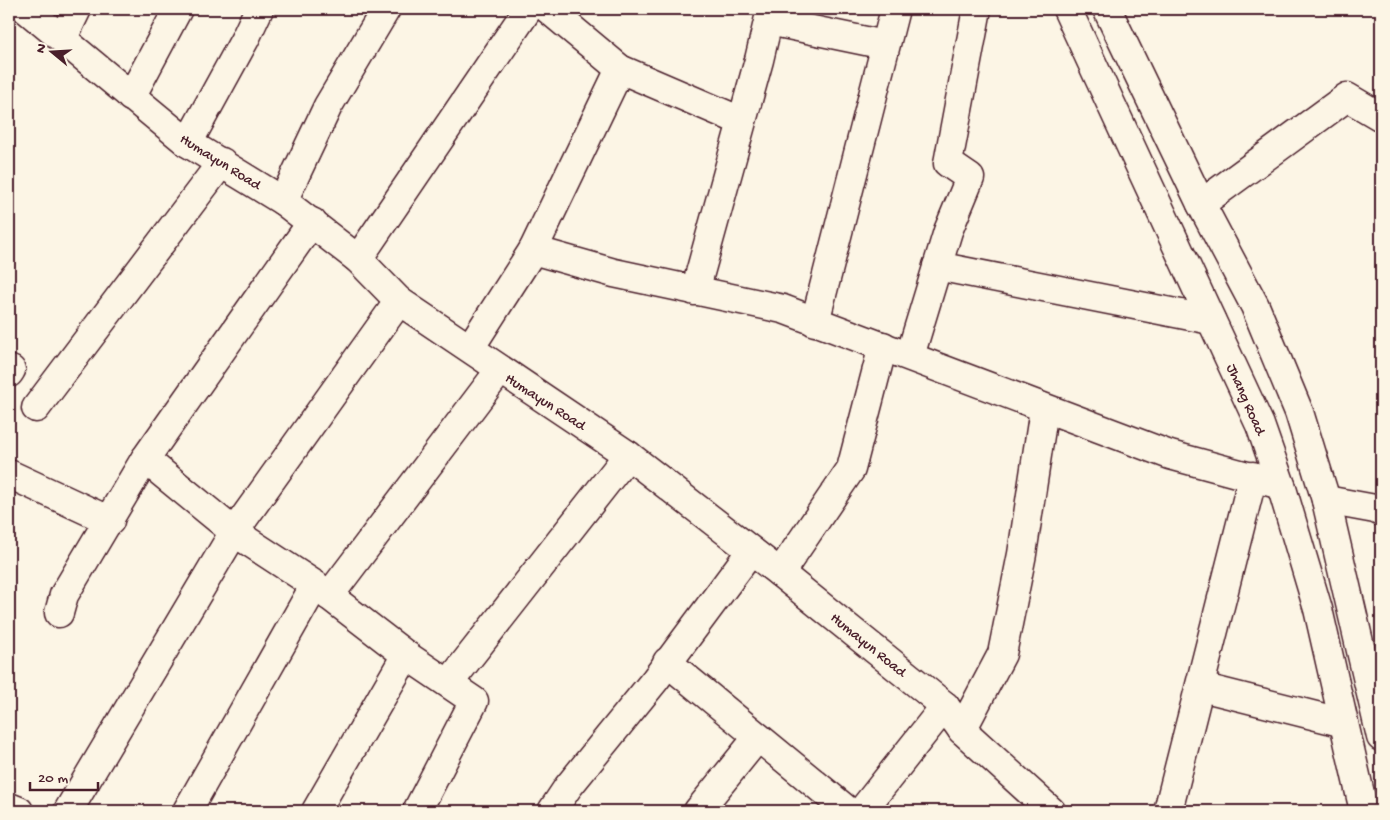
<svg xmlns="http://www.w3.org/2000/svg" width="1390" height="820" viewBox="0 0 1390 820" font-family="'Gochi Hand',sans-serif">
<style>
.lines{fill:none;stroke-linecap:round;stroke-linejoin:round}
.minor-casing{stroke:#4a1f2b;stroke-width:31}
.highway-casing{stroke:#4a1f2b;stroke-width:31}
.minor{stroke:#fcf5e5;stroke-width:28}
.highway{stroke:#fcf5e5;stroke-width:28}
.labels{text-anchor:middle;stroke-width:5;stroke-linejoin:round;paint-order:stroke}
.street-label{font-size:15px;fill:#4a1f2b;stroke:#fcf5e5}
</style>
<rect width="100%" height="100%" fill="#fcf5e5"/>
<filter id="ink" filterUnits="userSpaceOnUse"><feTurbulence type="fractalNoise" baseFrequency=".02" numOctaves="2"/><feDisplacementMap in="SourceGraphic" scale="10" xChannelSelector="R" yChannelSelector="G"/><feConvolveMatrix kernelMatrix="1 2 1 2 8 2 1 2 1" color-interpolation-filters="sRGB"/></filter>
<g filter="url(#ink)">
<g class="lines">
<defs>
<g id="minor">
<path d="M 26,9 L 188,143 L 283,201 L 358,259 L 399,301 L 628,455 L 780,573 L 945,706 L 962,730 L 1051,811"/>
<path d="M 548,9 L 620,69 L 741,121"/>
<path d="M 769,21 L 885,45"/>
<path d="M 63,38 L 77,9"/>
<path d="M 131,97 L 178,9"/>
<path d="M 188,143 L 245,39 L 259,9"/>
<path d="M 283,201 L 328,106 L 386,9"/>
<path d="M 1201,204 L 1347,97 L 1381,117"/>
<path d="M 533,250 L 614,273 L 783,309 L 1170,455 L 1281,485"/>
<path d="M 358,259 L 528,9"/>
<path d="M 937,266 L 1211,320"/>
<path d="M 695,291 L 759,60 L 771,9"/>
<path d="M 815,322 L 895,9"/>
<path d="M 470,348 L 533,250 L 620,69"/>
<path d="M 910,356 L 948,231 L 970,178 L 948,163 L 977,9"/>
<path d="M 9,373 L 11,370"/>
<path d="M 36,408 L 222,162"/>
<path d="M 145,459 L 234,532 L 315,585 L 406,655 L 474,701 L 417,811"/>
<path d="M 9,474 L 110,521"/>
<path d="M 1326,500 L 1375,509 L 1381,512"/>
<path d="M 780,573 L 851,469 L 883,346"/>
<path d="M 329,596 L 500,370"/>
<path d="M 59,613 L 64,595 L 145,459 L 312,222"/>
<path d="M 667,662 L 848,811"/>
<path d="M 449,683 L 628,455"/>
<path d="M 1201,687 L 1344,723"/>
<path d="M 962,730 L 1002,654 L 1022,554 L 1044,409"/>
<path d="M 9,807 L 19,811"/>
<path d="M 68,811 L 234,532 L 399,301"/>
<path d="M 187,811 L 315,585"/>
<path d="M 316,811 L 406,655"/>
<path d="M 552,811 L 568,787 L 655,680 L 751,551"/>
<path d="M 698,811 L 758,737"/>
<path d="M 862,811 L 945,706"/>
<path d="M 1168,811 L 1253,476"/>
</g>
<g id="highway">
<path d="M 1067,9 L 1260,425 L 1281,485 L 1318,609 L 1364,811"/>
<path d="M 1107,9 L 1201,204 L 1255,306 L 1299,412 L 1326,500 L 1381,737"/>
</g>
</defs>
<use href="#minor" class="minor-casing"/>
<use href="#highway" class="highway-casing"/>
<use href="#minor" class="minor"/>
<use href="#highway" class="highway"/>
</g>
</g>
<g class="labels">
<g class="street-label">
<text transform="translate(221 161) rotate(32)" y="5">Humayun Road</text>
<text transform="translate(1247 399) rotate(66)" y="5">Jhang Road</text>
<text transform="translate(546 401) rotate(33)" y="5">Humayun Road</text>
<text transform="translate(869 644) rotate(39)" y="5">Humayun Road</text>
</g>
</g>
<rect width="1390" height="820" fill="none" stroke="#fcf5e5" stroke-width="30"/>
<rect x="15" y="15" width="1360" height="790" fill="none" stroke="#4a1f2b" stroke-width="2" filter="url(#ink)"/>
<g transform="translate(52 52) rotate(288)" stroke="#fcf5e5" stroke-width="4" paint-order="stroke">
<path d="M0-4L9 19L0 12L-9 19Z" fill="#4a1f2b"/>
<text y="-8" font-size="14" font-weight="bold" text-anchor="middle" fill="#4a1f2b">N</text>
</g>
<path d="M30 782v8h68v-8" fill="none" stroke="#4a1f2b" stroke-width="2.5"/>
<text x="38" y="782" font-size="15" fill="#4a1f2b" stroke="#fcf5e5" stroke-width="4" paint-order="stroke">20 m</text>
</svg>
